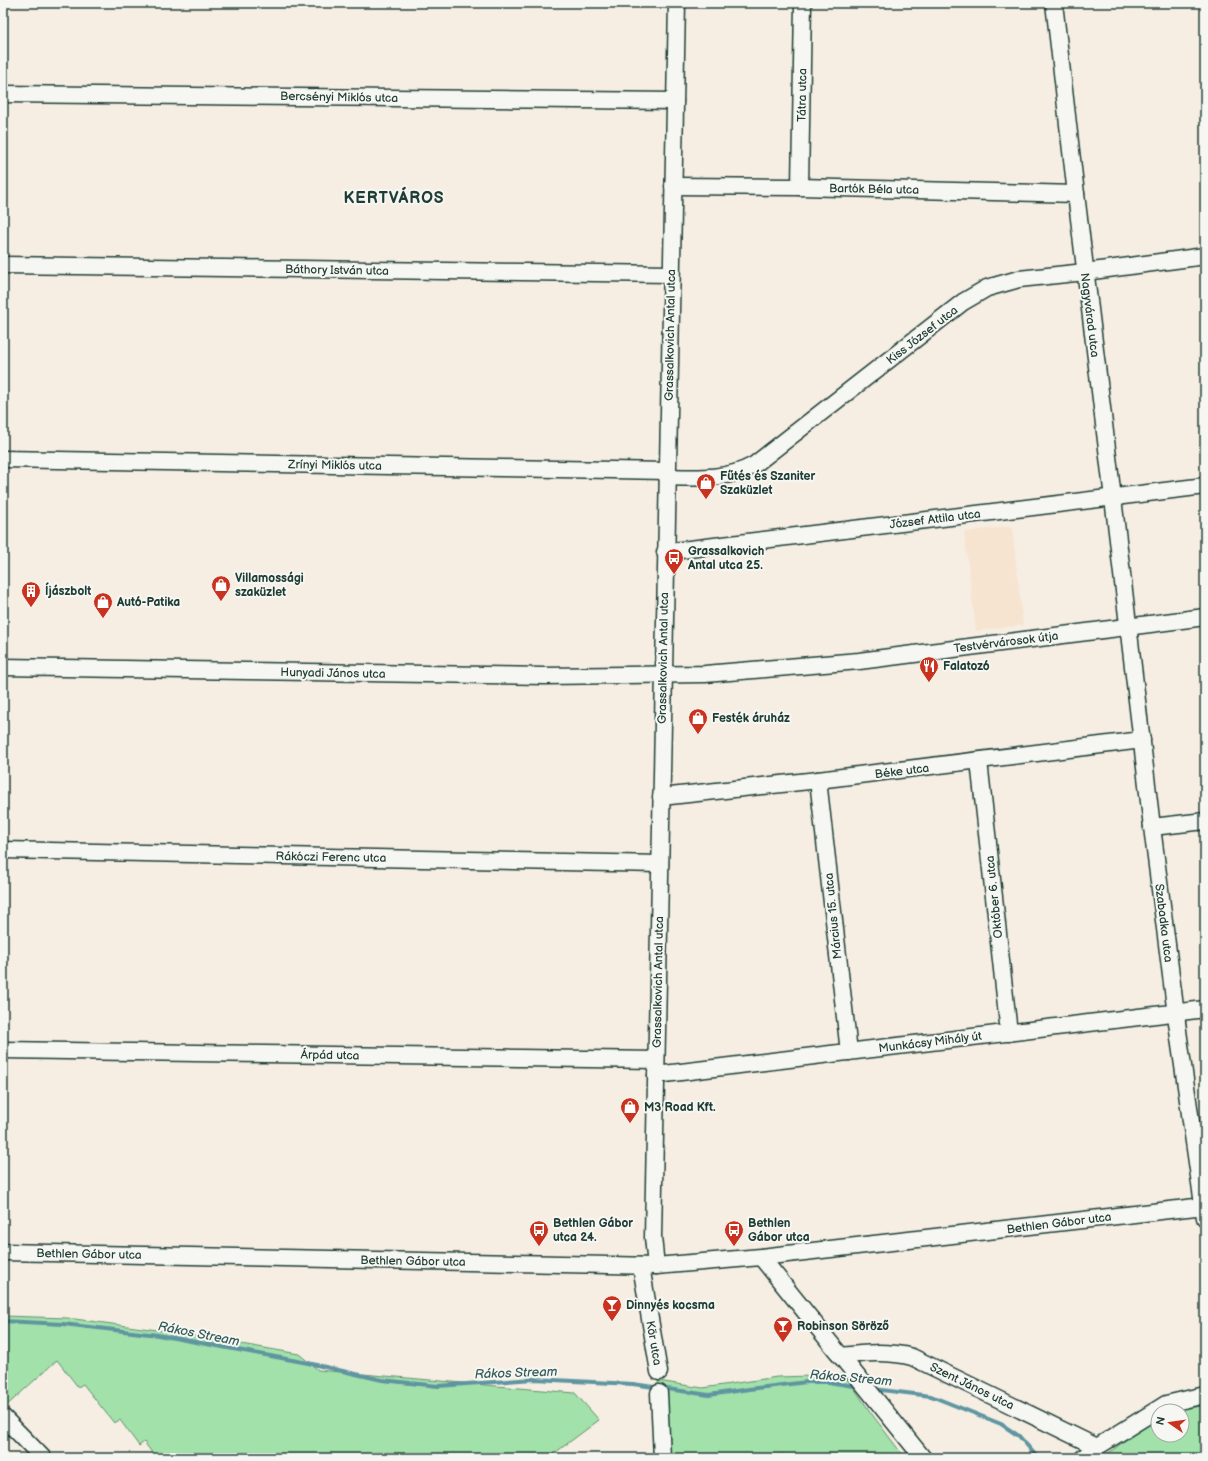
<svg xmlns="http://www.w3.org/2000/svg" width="1208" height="1461" viewBox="0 0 1208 1461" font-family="'Balsamiq Sans',sans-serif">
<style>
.built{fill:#f6e4d1}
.green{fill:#a2e1aa;stroke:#608f6f}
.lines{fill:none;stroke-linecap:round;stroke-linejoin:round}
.stream{stroke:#5f95a1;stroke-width:4}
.minor-casing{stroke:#1f3d34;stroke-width:19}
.minor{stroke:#f6f6f2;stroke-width:16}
.labels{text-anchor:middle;stroke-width:4;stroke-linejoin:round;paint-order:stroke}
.street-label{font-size:12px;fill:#1f3d34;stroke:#f6f6f2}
.poi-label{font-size:12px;font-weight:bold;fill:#1f3d34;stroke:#f6f6f2;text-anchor:start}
.water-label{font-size:13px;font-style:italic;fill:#345a58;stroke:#f6f6f2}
.district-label{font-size:16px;font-weight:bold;letter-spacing:1px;fill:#1f3d34;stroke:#f6f6f2}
</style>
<rect width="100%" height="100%" fill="#f6eee3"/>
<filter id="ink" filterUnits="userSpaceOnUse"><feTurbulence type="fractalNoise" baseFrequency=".025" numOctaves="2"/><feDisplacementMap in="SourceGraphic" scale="8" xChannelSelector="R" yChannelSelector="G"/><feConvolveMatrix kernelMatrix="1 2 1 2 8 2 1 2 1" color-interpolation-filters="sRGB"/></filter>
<g filter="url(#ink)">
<path class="built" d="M 1012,526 L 1023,625 L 976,631 L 964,532 Z"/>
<g class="green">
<path d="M 3,1316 L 67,1318 L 165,1331 L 299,1354 L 318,1370 L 575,1393 L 599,1420 L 548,1458 L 156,1458 L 144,1442 L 139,1446 L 120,1420 L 114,1423 L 83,1384 L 78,1387 L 57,1360 L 4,1408 L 3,1407 Z"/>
<path d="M 845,1375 L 871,1413 L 905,1458 L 786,1458 L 783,1454 L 777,1458 C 739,1458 702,1456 664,1456 L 658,1381 L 703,1388 L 777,1377 Z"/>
<path d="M 1205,1406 L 1205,1458 L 1102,1458 L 1139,1430 L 1158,1418 L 1158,1435 L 1182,1435 L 1182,1411 L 1177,1411 L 1193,1407 Z"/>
</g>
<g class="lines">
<g class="stream">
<path d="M 3,1321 L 63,1324 L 158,1335 L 308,1363 L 382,1380 L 438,1386 L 534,1379 L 633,1384 L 709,1395 L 749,1389 L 807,1382 L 828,1382 L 860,1387"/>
<path d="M 873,1389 L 931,1396 L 1001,1424 L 1019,1436 L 1038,1458"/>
</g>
<defs>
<g id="minor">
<path d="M 1054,3 L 1076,194 L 1113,498 L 1152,827 L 1179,1038 L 1205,1218"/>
<path d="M 3,94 L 675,101"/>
<path d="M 673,186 L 800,187 L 1076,194"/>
<path d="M 800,187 L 803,3"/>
<path d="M 3,265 L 671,274"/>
<path d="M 3,459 L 667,471"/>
<path d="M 667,477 C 697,478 727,480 754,465 L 963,302 L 987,288 L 1019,279 L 1085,272 L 1205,256"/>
<path d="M 665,552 L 1205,486"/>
<path d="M 3,667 L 544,676 L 705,674 L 859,661 L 1205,617"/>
<path d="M 979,761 L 1009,1033"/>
<path d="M 818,780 L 849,1052"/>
<path d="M 661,797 L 818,780 L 1142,740"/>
<path d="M 1152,827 L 1205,821"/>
<path d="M 3,850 L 660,864"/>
<path d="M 3,1050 L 656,1060"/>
<path d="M 656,1075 L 1205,1009"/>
<path d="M 3,1252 L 656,1266 L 761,1257 L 1204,1206"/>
<path d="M 761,1257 L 923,1458"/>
<path d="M 641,1266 L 659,1372"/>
<path d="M 656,1266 L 653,1237 L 677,3"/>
<path d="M 840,1356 C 865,1353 888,1351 912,1357 L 1097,1447"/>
<path d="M 659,1393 L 662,1458"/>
<path d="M 3,1417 L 43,1458"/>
<path d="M 1083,1458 L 1097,1447 L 1166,1404 L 1205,1395"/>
</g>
</defs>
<use href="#minor" class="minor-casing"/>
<use href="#minor" class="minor"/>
</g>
</g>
<defs>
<symbol id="shop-pin" viewBox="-11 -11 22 30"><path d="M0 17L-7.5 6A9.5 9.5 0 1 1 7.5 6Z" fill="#c8321e" stroke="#f6f6f2"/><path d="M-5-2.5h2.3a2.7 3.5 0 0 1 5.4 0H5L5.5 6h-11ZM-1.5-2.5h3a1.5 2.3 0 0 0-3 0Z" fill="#fff"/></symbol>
<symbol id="bus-pin" viewBox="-11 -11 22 30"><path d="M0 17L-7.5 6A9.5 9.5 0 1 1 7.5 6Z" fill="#c8321e" stroke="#f6f6f2"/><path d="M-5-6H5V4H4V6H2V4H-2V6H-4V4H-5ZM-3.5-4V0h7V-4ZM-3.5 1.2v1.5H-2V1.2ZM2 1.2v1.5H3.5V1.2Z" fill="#fff"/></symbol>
<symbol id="building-pin" viewBox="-11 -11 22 30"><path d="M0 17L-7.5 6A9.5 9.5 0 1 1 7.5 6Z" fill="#c8321e" stroke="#f6f6f2"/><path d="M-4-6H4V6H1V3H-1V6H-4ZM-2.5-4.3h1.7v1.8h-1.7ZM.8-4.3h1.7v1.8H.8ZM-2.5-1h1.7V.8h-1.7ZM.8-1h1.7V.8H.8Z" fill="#fff"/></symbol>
<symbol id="restaurant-pin" viewBox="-11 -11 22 30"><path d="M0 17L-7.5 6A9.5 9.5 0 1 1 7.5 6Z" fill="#c8321e" stroke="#f6f6f2"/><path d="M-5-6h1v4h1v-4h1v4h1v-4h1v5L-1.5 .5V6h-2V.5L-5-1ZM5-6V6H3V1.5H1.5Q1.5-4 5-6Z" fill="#fff"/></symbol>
<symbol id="bar-pin" viewBox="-11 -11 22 30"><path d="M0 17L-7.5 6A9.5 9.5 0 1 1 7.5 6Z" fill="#c8321e" stroke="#f6f6f2"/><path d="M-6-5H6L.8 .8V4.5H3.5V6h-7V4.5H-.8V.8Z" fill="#fff"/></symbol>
</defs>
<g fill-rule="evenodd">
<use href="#shop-pin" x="695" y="472" width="22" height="30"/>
<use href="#bus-pin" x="663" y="547" width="22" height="30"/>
<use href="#shop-pin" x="210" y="574" width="22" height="30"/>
<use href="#building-pin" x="20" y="580" width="22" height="30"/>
<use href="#shop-pin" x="92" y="591" width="22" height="30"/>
<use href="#restaurant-pin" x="918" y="655" width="22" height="30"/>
<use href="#shop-pin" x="687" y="707" width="22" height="30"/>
<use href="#shop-pin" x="619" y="1096" width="22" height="30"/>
<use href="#bus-pin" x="528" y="1219" width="22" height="30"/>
<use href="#bus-pin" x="723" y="1219" width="22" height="30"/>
<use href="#bar-pin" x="601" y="1294" width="22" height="30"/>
<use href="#bar-pin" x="772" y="1315" width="22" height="30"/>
</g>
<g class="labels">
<g class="street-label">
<text transform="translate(802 95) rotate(-89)" y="4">Tátra utca</text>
<text transform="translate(339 97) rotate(1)" y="4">Bercsényi Miklós utca</text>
<text transform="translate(874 189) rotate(1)" y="4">Bartók Béla utca</text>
<text transform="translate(337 270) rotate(1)" y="4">Báthory István utca</text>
<text transform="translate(1090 315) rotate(83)" y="4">Nagyvárad utca</text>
<text transform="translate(670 335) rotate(-89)" y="4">Grassalkovich Antal utca</text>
<text transform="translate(922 335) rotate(-38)" y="4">Kiss József utca</text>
<text transform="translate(335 465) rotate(1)" y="4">Zrínyi Miklós utca</text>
<text transform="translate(935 519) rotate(-7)" y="4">József Attila utca</text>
<text transform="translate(1006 642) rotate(-7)" y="4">Testvérvárosok útja</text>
<text transform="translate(663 658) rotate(-89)" y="4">Grassalkovich Antal utca</text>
<text transform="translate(333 673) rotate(1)" y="4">Hunyadi János utca</text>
<text transform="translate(902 771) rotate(-7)" y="4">Béke utca</text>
<text transform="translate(331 857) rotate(1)" y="4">Rákóczi Ferenc utca</text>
<text transform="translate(994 897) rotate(-96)" y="4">Október 6. utca</text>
<text transform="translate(833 916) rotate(-96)" y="4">Március 15. utca</text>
<text transform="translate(1164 923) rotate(83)" y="4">Szabadka utca</text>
<text transform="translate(658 982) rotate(-89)" y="4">Grassalkovich Antal utca</text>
<text transform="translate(930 1042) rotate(-7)" y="4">Munkácsy Mihály út</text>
<text transform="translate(330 1055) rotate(1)" y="4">Árpád utca</text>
<text transform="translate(1059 1223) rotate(-7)" y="4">Bethlen Gábor utca</text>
<text transform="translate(89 1254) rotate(1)" y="4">Bethlen Gábor utca</text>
<text transform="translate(413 1261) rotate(1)" y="4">Bethlen Gábor utca</text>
<text transform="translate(654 1343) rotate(80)" y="4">Kör utca</text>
<text transform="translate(972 1386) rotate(26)" y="4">Szent János utca</text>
</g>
<g class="poi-label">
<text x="720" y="480">Fűtés és Szaniter<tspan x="720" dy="14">Szaküzlet</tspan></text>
<text x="688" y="555">Grassalkovich<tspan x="688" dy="14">Antal utca 25.</tspan></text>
<text x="235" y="582">Villamossági<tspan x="235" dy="14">szaküzlet</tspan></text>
<text x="45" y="595">Íjászbolt</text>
<text x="117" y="606">Autó-Patika</text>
<text x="943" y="670">Falatozó</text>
<text x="712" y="722">Festék áruház</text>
<text x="644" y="1111">M3 Road Kft.</text>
<text x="553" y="1227">Bethlen Gábor<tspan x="553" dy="14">utca 24.</tspan></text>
<text x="748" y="1227">Bethlen<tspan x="748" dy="14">Gábor utca</tspan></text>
<text x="626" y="1309">Dinnyés kocsma</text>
<text x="797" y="1330">Robinson Söröző</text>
</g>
<g class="water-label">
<text transform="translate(199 1333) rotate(11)" y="5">Rákos Stream</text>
<text transform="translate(516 1372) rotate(-2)" y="5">Rákos Stream</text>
<text transform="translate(851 1377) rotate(5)" y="5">Rákos Stream</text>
</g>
<g class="district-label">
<text x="394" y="203">KERTVÁROS</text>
</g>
</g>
<rect width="1208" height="1461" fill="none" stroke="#f6f6f2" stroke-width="16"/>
<rect x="8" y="8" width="1192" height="1445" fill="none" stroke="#1f3d34" stroke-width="1.5" filter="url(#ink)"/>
<g transform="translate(1170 1423) rotate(283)"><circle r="19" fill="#f6f6f2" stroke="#a0aca6"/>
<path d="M0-3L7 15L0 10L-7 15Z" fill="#c8321e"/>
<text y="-6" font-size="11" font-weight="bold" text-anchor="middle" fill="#1f3d34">N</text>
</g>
</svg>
